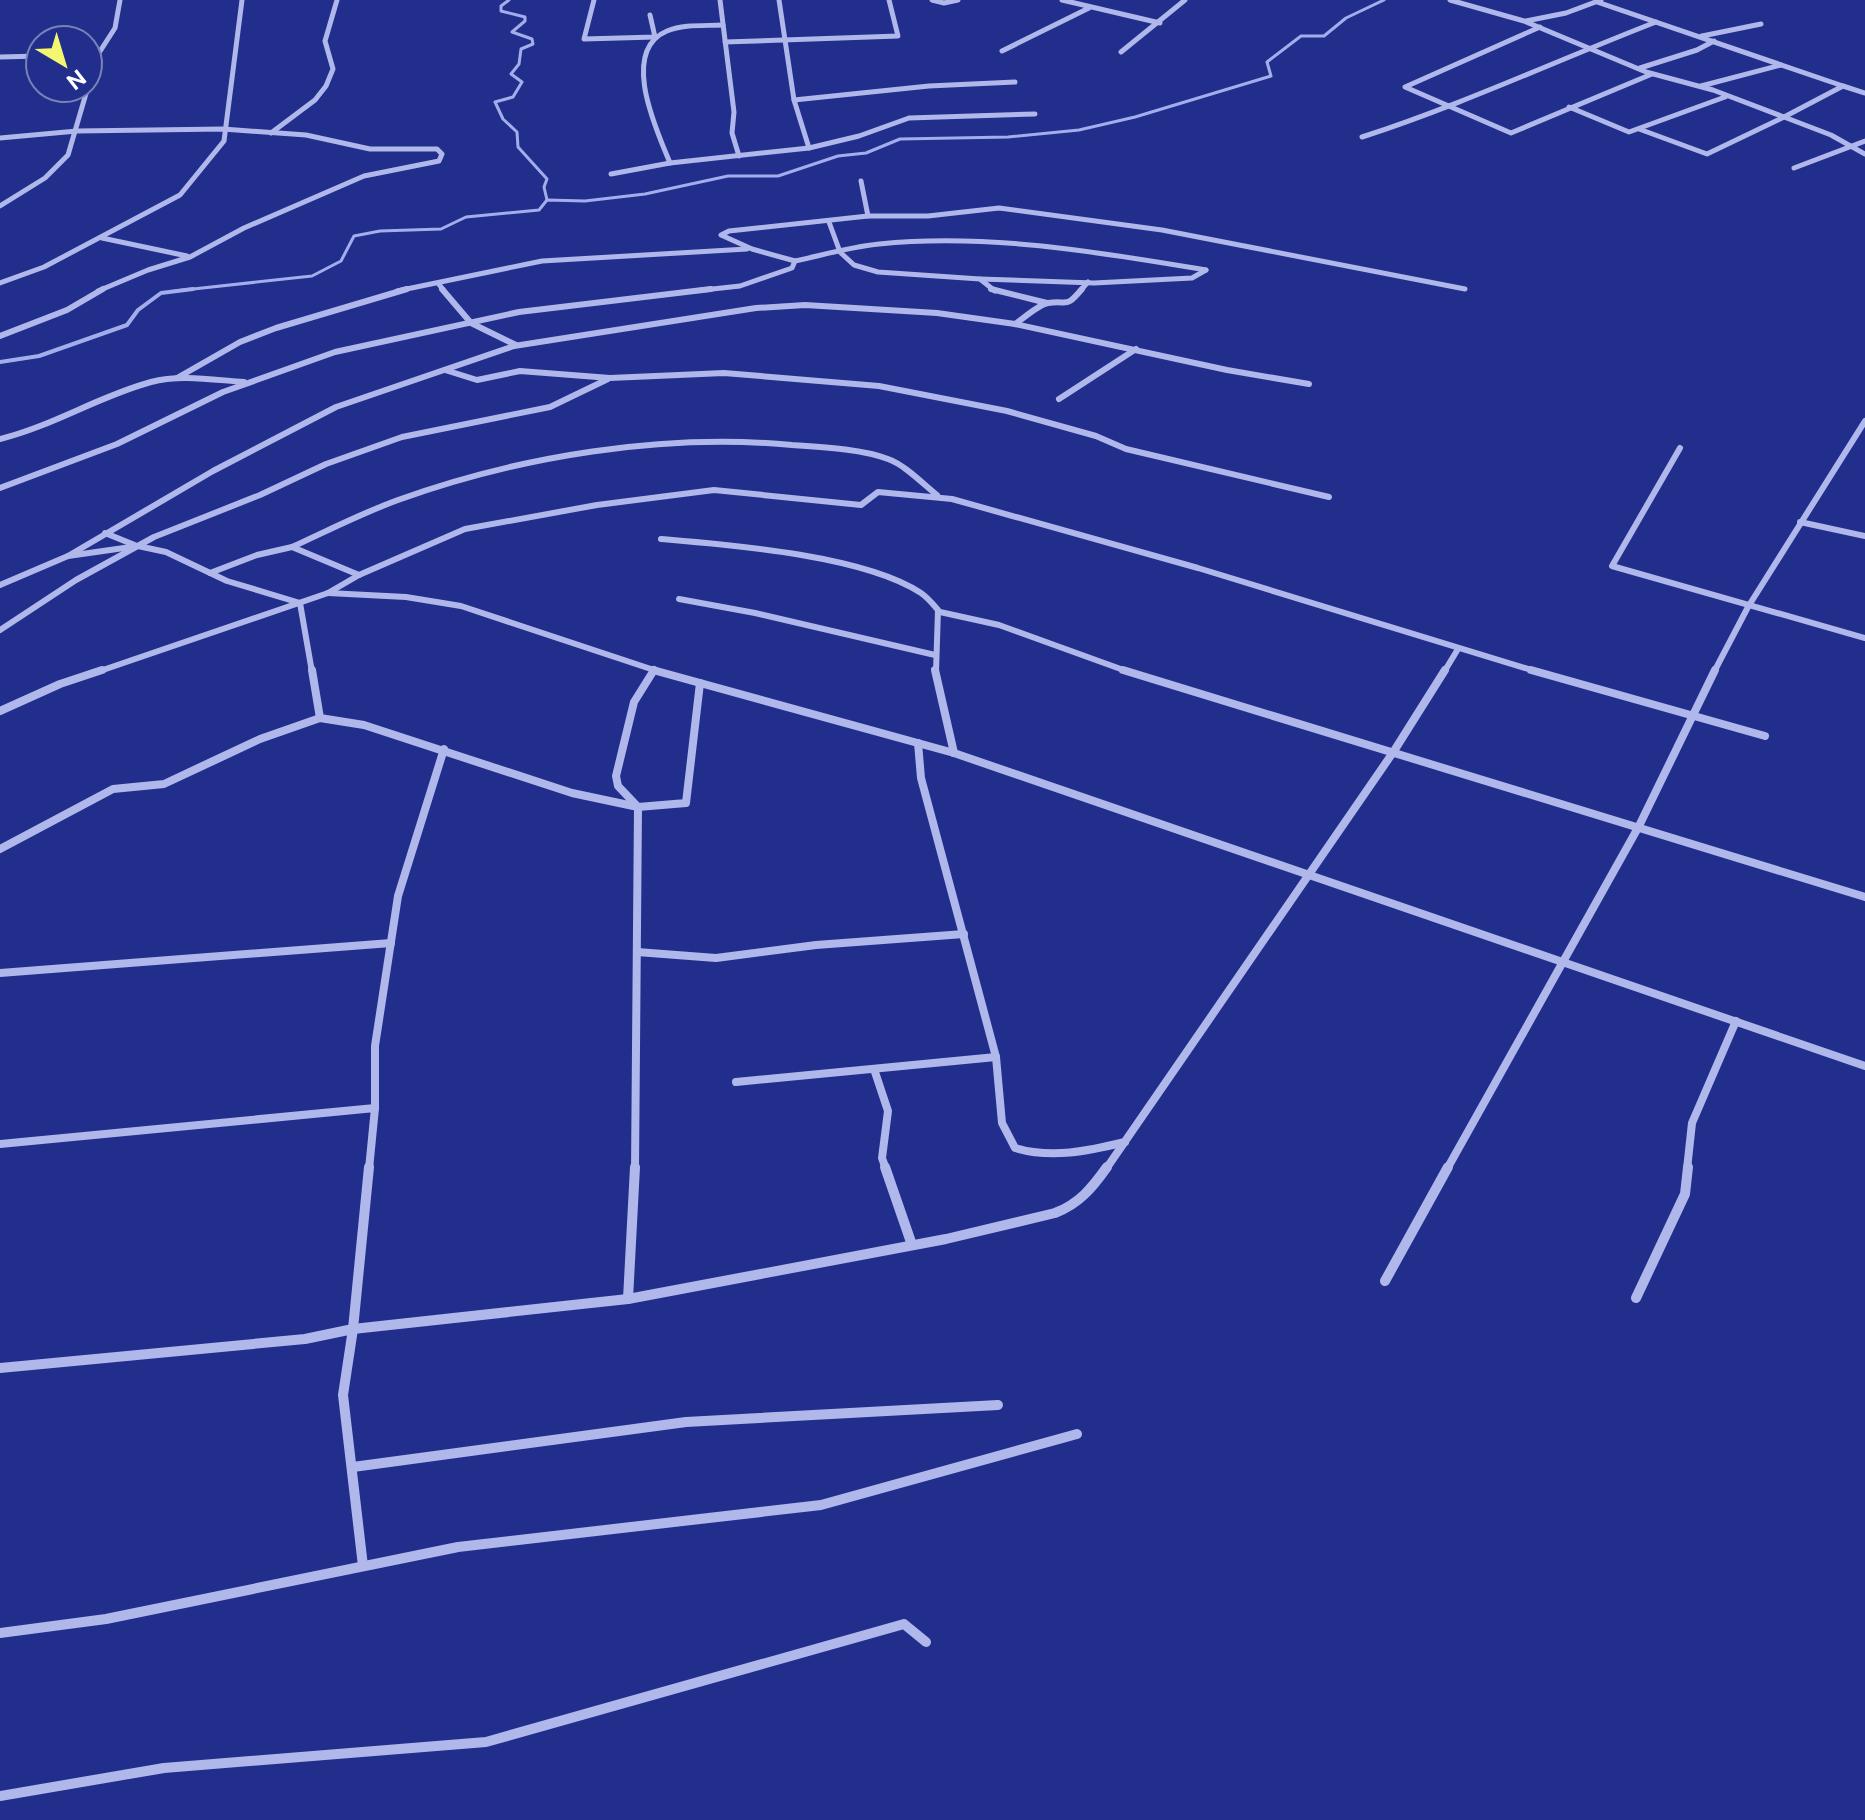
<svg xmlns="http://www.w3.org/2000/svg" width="1865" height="1820" viewBox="0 0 1865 1820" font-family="'Public Sans',sans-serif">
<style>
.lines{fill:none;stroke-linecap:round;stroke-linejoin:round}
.stream-far1{stroke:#a3adec;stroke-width:3}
.stream{stroke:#a3adec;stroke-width:4}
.street-far3{stroke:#afb7eb;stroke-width:5}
.street-far2{stroke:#afb7eb;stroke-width:6}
.street-far1{stroke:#afb7eb;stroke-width:8}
.street{stroke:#afb7eb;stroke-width:10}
</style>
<rect width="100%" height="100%" fill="#212e8b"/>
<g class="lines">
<g class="stream-far1">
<path d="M 509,0 L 501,6 L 501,11 L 525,17 L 525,21 L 512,32 L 532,39 L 533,44 L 521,49 L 519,64 L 511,74 L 522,82 L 513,97 L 495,102 L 503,119 L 517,132 L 518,147 L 547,179 L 544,187 L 547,200"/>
<path d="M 175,291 L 312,276 L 341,261 L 354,236 L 380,231 L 441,229 L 466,217 L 539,210 L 547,200 L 585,201 L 645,194 L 728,176 L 778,176 L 838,156 L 866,153 L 900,139 L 1008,137 L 1079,130 L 1135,117 L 1271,76 L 1267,62 L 1301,36 L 1324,36 L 1346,18 L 1384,0"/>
</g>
<path class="stream" d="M 0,362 L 39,356 L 127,325 L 138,310 L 161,293 L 193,289"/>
<g class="street-far3">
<path d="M 594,0 L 584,39 L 655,37 L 650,15"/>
<path d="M 720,0 L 734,112 L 732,133 L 739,156"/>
<path d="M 779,0 L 794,100 L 809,148"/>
<path d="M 932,0 L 944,3 L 958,0"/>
<path d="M 1062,0 L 1160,23"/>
<path d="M 1450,0 L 1524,21 L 1646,72 L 1713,90 L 1784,117 L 1843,86 L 1597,2"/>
<path d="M 1526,21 L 1566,13 L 1601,0"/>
<path d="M 1540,27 L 1405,87 L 1511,133 L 1652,74"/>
<path d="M 1702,36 L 1761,24"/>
<path d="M 725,42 L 898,36 L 889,0"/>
<path d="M 1002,51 L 1089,8"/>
<path d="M 1121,52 L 1185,0"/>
<path d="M 0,57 L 40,56"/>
<path d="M 1640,68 L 1697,50 L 1714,41"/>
<path d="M 1701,86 L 1781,65"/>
<path d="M 1843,86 L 1865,93"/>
<path d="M 794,100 L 929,86 L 1015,82"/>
<path d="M 1569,107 L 1629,132 L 1725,97"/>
<path d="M 1639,129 L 1707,154 L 1784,117 L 1831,135 L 1865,154"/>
<path d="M 271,133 L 315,100 L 326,86 L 333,69 L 325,41 L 337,0"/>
<path d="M 1362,137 C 1461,105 1558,60 1656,22"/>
<path d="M 0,138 L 77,131 L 223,129 L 306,135 L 370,149 L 437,149 L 442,154 L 439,161 L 364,176 L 244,228 L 190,257 L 148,270 L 98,291"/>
<path d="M 670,163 C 657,131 619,51 667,31 C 684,24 704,26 723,25"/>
<path d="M 1794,168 L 1865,141"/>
<path d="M 611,174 L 670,163 L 809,148 L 859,136 L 909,118 L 1035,114"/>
<path d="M 861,181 L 868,216"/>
<path d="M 0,206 L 45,178 L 68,155 L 97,56 L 115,28 L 120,0"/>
<path d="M 829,222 L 840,252 L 854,265 L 878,272 L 980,279 L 995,291"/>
<path d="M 102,238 L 187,256"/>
<path d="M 795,261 L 752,249 L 721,235 L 729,231 L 868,216 L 928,216 L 999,208 L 1162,230 L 1465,289"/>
<path d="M 980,279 L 1094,283 L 1192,278 L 1206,270"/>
<path d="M 0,283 L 44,267 L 180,195 L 224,141 L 242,0"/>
<path d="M 438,283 L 444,291"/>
<path d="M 397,291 L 542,261 L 747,249"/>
<path d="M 694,291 L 740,286 L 792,268 L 795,261 C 823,255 850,247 879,244 C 988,233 1098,252 1206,270"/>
<path d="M 1080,291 L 1088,282"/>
</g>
<g class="street-far2">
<path d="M 442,289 L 471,323 L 516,345"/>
<path d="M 991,289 L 1047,303"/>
<path d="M 1015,324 C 1024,318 1038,305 1048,303 C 1069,300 1065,309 1082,289"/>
<path d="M 0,336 L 67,310 L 103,289"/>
<path d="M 445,370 L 477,380 L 520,371 L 610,378 L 724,373 L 879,386 L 1007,411 L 1096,436 L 1126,449 L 1329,497"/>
<path d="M 177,378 L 240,342 L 276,328 L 407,289"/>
<path d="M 1059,399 L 1136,349"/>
<path d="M 0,439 C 53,426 99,396 151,382 C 180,374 214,380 244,382"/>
<path d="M 1680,448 L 1612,566 L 1865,638"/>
<path d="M 0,488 L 117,444 L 223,392 L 335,352 L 519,312 L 711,289"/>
<path d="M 1800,522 L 1865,536"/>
<path d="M 105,533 L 137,546"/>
<path d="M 661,539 C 730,545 863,555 921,593 C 927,597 933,604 938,610 L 936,672"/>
<path d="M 292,547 C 327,531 362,513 398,500 C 520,456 663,433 792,445 C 821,447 862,449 888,459 C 905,465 923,484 937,495"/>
<path d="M 68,556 L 213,471 L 336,407 L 514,346 L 756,308 L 805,305 L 937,313 L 1015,324 L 1227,370 L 1309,384"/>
<path d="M 210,573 L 257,555 L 292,547 L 359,575"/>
<path d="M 0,585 L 68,556 L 138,546 L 166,552 L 227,581 L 300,603 L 312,672"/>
<path d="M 328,593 L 406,597 L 461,606 L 660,672"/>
<path d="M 679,599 L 755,613 L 935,655"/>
<path d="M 940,612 L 999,625 L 1129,672"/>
<path d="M 0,630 L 76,580 L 154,537 L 260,495 L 326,464 L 402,437 L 550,407 L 608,379"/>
<path d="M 97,672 L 328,593 L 359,575 L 465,529 L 597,505 L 714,490 L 861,505 L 878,492 L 952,499 L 1198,568 L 1538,672"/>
<path d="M 1444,672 L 1458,649"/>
<path d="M 1714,672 L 1748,607 L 1865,421"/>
</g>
<g class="street-far1">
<path d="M 312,670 L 320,718"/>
<path d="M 653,670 L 954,753 L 1865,1066"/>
<path d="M 935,670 L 954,753"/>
<path d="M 1123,670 L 1865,897"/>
<path d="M 1531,670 L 1765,736"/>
<path d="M 0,711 L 60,684 L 102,670"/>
<path d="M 918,743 L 921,778 L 996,1057 L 1002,1123 L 1015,1148 C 1052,1159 1088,1151 1125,1142"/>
<path d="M 0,849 L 113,789 L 164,784 L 260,739 L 320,718 L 364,725 L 572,793 L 638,807 L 686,803 L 700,683"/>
<path d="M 637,952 L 716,958 L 816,945 L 964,934"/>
<path d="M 0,973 L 391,943"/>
<path d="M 874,1069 L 888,1111 L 882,1158 L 886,1169"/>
<path d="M 736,1082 L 996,1057"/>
<path d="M 0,1144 L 375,1108"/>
<path d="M 369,1169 L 375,1108 L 375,1046 L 398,896 L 444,749"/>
<path d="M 635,1169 L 638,807 L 618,786 L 616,776 L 634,702 L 654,670"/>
<path d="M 1106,1169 L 1394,751 L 1445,670"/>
<path d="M 1447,1169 L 1639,826 L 1715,670"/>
<path d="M 1687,1169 L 1692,1123 L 1736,1021"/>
</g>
<g class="street">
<path d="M 885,1167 L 912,1245"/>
<path d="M 1385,1281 L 1448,1167"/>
<path d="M 1636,1298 L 1685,1194 L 1688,1167"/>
<path d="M 628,1299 L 635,1167"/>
<path d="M 0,1368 L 305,1339 L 353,1329 L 628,1299 L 946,1239 L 1055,1213 C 1079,1204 1092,1188 1107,1167"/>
<path d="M 353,1467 L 686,1422 L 998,1405"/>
<path d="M 363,1566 L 343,1395 L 353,1329 L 369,1167"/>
<path d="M 0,1633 L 106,1619 L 458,1547 L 821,1505 L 1077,1434"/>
<path d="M 0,1796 L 164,1768 L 486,1742 L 904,1624 L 926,1642"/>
</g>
</g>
<g transform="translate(64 64) rotate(142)"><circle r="38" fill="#212e8b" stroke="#7a82b9" stroke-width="2"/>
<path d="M0-6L14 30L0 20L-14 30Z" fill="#f3f770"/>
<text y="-12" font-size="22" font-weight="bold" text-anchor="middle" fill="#ffffff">N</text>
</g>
</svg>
